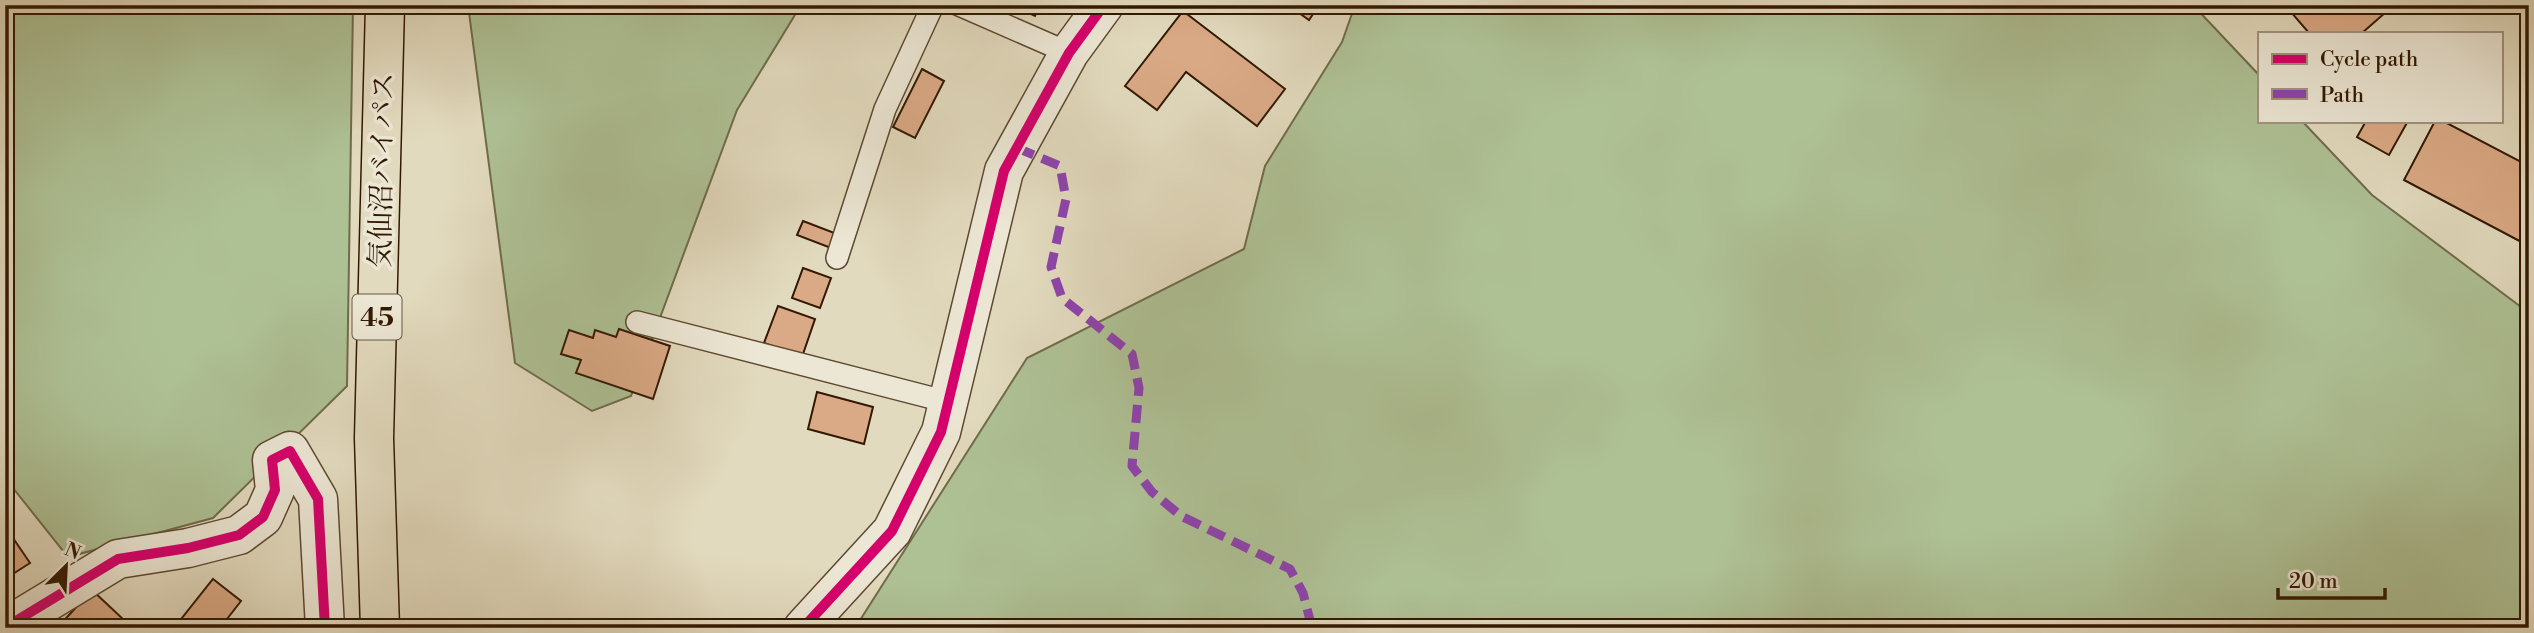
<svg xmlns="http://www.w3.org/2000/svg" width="2534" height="633" viewBox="0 0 2534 633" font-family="'Libre Bodoni','Noto Serif JP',serif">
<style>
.green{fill:#aec195;stroke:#706c4b;stroke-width:2}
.building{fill:#daaa86;stroke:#321801;stroke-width:2}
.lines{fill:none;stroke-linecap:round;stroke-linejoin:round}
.lane-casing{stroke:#5e4830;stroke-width:24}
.street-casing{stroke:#5e4830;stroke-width:41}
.highway-casing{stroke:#321801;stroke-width:41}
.lane{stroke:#ece7d5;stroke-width:21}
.street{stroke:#ece7d5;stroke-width:38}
.highway{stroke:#e2dabe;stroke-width:38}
.quiet{stroke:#8e44ad;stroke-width:9;stroke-dasharray:18 9;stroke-linecap:butt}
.cycleway-casing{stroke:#ece7d5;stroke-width:15}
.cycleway{stroke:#d6006c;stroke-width:10}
.labels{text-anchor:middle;stroke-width:7;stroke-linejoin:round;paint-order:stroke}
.shield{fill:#ece7d5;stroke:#6a5641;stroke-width:2}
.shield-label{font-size:26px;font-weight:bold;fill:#321801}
.street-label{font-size:28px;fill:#321801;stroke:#ece7d5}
</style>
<rect width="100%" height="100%" fill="#e2dabe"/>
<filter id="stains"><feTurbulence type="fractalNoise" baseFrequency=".00286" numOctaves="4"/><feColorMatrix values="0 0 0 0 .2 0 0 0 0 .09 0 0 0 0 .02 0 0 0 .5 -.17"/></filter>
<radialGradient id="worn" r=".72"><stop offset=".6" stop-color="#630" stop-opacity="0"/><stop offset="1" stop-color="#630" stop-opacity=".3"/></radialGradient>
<g class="green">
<path d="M 5,5 L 353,5 L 347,386 L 213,518 L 68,557 L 5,478 Z"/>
<path d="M 468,5 L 801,5 L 737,110 L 631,396 L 592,411 L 515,363 Z"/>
<path d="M 1355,5 L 2193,5 L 2259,75 L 2259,121 L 2302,121 L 2372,195 L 2529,313 L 2529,628 L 855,628 L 1027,358 L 1244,249 L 1265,166 L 1342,42 Z"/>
</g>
<g class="building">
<path d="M 1012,5 L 1054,5 L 1052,11 L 1040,5 L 1035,16 Z"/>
<path d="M 1288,5 L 1319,5 L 1309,20 Z"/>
<path d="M 2285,5 L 2394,5 L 2362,33 L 2309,33 Z"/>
<path d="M 1183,11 L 1285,89 L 1257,126 L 1186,72 L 1157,110 L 1125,86 Z"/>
<path d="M 922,69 L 944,81 L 915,138 L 893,127 Z"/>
<path d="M 2366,121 L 2408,121 L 2389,155 L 2357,137 Z"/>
<path d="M 2435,121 L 2443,121 L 2529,166 L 2529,246 L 2404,180 Z"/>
<path d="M 803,221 L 837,234 L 831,248 L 797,235 Z"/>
<path d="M 803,268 L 831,278 L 820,308 L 792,298 Z"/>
<path d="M 778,306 L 815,319 L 802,357 L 764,343 Z"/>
<path d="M 619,329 L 670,346 L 653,399 L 576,373 L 581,360 L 561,354 L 569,330 L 593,338 L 595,330 L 616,337 Z"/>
<path d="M 817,392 L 873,407 L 864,444 L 808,429 Z"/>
<path d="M 13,538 L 30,563 L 5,579 L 5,543 Z"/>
<path d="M 213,579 L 241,601 L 220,628 L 174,628 Z"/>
<path d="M 92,590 L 124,620 L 117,628 L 57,628 Z"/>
</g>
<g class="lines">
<defs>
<g id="lane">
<path d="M 959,5 L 1069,53"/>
<path d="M 837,258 L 885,109 L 933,5"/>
<path d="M 637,322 L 948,402"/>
</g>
<g id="street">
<path d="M 5,622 L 11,624 L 118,559 L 188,548 L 239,535 L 263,517 L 275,490 L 272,460 L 290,451 L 318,499 L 325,628"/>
<path d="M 803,628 L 892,531 L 941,432 L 1004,171 L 1069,53 L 1104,5"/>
</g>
<path id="highway" d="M 380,628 L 374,438 L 385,5"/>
</defs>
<use href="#lane" class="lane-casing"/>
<use href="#street" class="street-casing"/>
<use href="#highway" class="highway-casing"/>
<use href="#lane" class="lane"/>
<use href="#street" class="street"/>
<use href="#highway" class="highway"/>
<path class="quiet" d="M 1017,148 L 1060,166 L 1066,199 L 1051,267 L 1062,298 L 1132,354 L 1139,388 L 1132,466 L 1152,492 L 1181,516 L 1290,569 L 1303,593 L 1312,628"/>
<defs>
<g id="cycleway">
<path d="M 5,622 L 11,624 L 118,559 L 188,548 L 239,535 L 263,517 L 275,490 L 272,460 L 290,451 L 318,499 L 325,628"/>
<path d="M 803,628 L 892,531 L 941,432 L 1004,171 L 1069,53 L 1104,5"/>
</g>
</defs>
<use href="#cycleway" class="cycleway-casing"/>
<use href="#cycleway" class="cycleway"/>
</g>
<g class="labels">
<rect class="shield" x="352.5" y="294.5" width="49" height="45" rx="5"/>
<g class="shield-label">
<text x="377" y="326">45</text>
</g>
<g class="street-label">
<text transform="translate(381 170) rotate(-89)" y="10">気仙沼バイパス</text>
</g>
</g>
<rect width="2534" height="633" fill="none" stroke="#e2dabe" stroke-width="28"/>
<rect x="7" y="7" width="2520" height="619" fill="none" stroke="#321801" stroke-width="3.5"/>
<rect x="14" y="14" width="2506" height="605" fill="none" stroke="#321801" stroke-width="2"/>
<rect x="2258" y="32" width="245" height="91" fill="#ece7d5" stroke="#a29480" stroke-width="2"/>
<rect x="2272" y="54" width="35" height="10" fill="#d6006c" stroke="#a29480" stroke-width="2"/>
<text x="2320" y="66" font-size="21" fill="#321801">Cycle path</text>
<rect x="2272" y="89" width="35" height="10" fill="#8e44ad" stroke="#a29480" stroke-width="2"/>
<text x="2320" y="102" font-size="21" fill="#321801">Path</text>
<g transform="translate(66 566) rotate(24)" stroke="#ece7d5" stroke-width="5" paint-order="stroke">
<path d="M0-5L12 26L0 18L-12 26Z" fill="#321801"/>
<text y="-10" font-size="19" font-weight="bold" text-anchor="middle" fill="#321801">N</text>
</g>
<path d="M2278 588v10h107v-10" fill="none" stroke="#321801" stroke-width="3.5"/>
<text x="2289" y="588" font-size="21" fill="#321801" stroke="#ece7d5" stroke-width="5" paint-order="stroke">20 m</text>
<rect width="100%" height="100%" filter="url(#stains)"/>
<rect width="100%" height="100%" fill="url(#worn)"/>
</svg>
